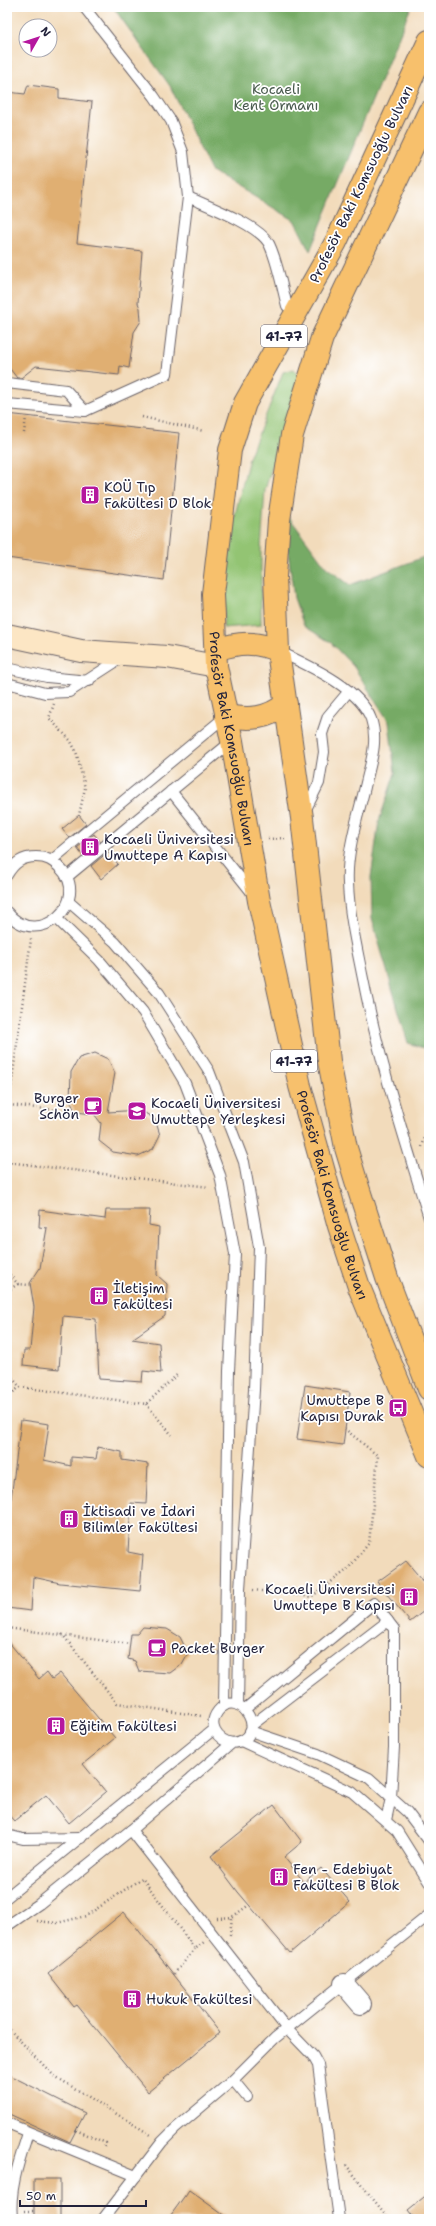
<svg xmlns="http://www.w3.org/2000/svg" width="436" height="2226" viewBox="0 0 436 2226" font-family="'Shantell Sans',sans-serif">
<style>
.green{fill:#93c473;stroke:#5a7357}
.forest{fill:#76aa65;stroke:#4c6650}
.building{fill:#e0af72}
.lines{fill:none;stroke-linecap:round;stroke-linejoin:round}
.service-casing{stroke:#6b6368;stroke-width:12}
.minor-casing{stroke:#6b6368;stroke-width:22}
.secondary-casing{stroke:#6b6368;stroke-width:24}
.trunk-casing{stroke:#6b6368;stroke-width:24}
.path{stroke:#6b6368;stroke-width:2.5;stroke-dasharray:1 3;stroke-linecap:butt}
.service{stroke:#fff;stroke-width:10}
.minor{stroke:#fff;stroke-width:20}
.secondary{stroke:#fce6c4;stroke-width:22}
.trunk{stroke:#f7c06c;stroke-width:22}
.labels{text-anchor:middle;stroke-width:3.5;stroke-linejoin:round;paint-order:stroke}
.shield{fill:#fff;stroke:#646476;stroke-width:1}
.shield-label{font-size:13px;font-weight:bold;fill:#22223b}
.park-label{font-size:14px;fill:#4a5b4f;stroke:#fff}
.street-label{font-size:14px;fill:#22223b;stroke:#fff}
.poi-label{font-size:14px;fill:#22223b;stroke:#fff;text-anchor:start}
</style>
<rect width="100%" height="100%" fill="#fff"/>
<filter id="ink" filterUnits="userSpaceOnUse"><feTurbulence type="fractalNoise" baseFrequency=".025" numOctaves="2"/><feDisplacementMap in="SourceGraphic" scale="8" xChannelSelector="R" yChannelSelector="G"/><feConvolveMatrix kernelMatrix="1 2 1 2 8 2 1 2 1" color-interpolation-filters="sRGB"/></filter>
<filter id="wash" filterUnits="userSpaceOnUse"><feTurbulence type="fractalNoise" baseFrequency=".012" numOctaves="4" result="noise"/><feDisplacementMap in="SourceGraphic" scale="16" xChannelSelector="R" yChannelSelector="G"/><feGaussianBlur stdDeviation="0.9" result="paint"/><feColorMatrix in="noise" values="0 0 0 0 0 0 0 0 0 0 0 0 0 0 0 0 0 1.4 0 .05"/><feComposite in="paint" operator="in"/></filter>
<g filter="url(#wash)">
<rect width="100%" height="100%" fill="#f2dbbb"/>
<path class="green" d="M 294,369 L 299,376 L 297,384 L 265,490 L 261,549 L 261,625 L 223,628 L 230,535 L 249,458 L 283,372 Z"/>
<g class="forest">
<path d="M 113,7 L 411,7 L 310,251 L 294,220 L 211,171 L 170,86 Z"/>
<path d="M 289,517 L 326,567 L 350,585 L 429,555 L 429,1050 L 408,1043 L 372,919 L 371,877 L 379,821 L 395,773 L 389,722 L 354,667 L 330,642 L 304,626 L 294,598 L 286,535 Z"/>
</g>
<g id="blocks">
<g class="building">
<path d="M 28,85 L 59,89 L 59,98 L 92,102 L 77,243 L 142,251 L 138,303 L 140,308 L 141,321 L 134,332 L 129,368 L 120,366 L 119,375 L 36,366 L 21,378 L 17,378 L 7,365 L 7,92 L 25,94 Z"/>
<path d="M 7,414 L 179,433 L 164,580 L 7,558 Z"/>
<path d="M 79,815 L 86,824 L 69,838 L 62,829 Z"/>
<path d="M 94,834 L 100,842 L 83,856 L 77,848 Z"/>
<path d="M 108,852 L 118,864 L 101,879 L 91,866 Z"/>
<path d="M 95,1053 L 108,1059 L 115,1073 L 108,1112 L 140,1110 L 155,1119 L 160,1135 L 153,1149 L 138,1156 L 113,1152 L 99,1141 L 101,1123 L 94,1114 L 75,1112 L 70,1100 L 71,1072 L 79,1058 Z"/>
<path d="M 40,1210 L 105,1219 L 106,1210 L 150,1210 L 149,1225 L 159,1227 L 157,1275 L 167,1284 L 165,1316 L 132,1339 L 159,1343 L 161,1373 L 143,1371 L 142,1382 L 99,1379 L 96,1319 L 63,1316 L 59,1369 L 23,1365 L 24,1350 L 30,1350 L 34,1307 L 30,1283 L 40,1268 L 47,1228 L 39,1227 Z"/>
<path d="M 305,1385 L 350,1392 L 343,1445 L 297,1439 Z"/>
<path d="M 21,1420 L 49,1424 L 44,1460 L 71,1466 L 71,1457 L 96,1459 L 98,1447 L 122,1452 L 122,1460 L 148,1464 L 146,1504 L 131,1503 L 128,1552 L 143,1555 L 140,1591 L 60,1583 L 33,1577 L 31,1611 L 7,1608 L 7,1530 Z"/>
<path d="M 406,1561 L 429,1588 L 429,1607 L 410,1622 L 377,1582 Z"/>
<path d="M 143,1627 L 167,1629 L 180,1637 L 188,1653 L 182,1664 L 170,1673 L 139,1671 L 135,1661 L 128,1659 L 131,1634 L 137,1634 Z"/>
<path d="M 7,1640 L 39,1679 L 47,1672 L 52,1679 L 60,1673 L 115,1738 L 83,1764 L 106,1792 L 69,1823 L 46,1795 L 14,1821 L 7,1813 Z"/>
<path d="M 274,1805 L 302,1842 L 284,1857 L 304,1882 L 321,1868 L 350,1902 L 290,1953 L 238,1892 L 211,1856 Z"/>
<path d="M 124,1912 L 220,2033 L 148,2092 L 77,2005 L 74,2007 L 48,1974 Z"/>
<path d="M 7,2074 L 85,2113 L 70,2142 L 7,2113 Z"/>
<rect x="34" y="2179" width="26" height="40"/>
<path d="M 189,2190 L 229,2219 L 168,2219 Z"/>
<path d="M 429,2193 L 429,2219 L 415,2219 L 408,2210 Z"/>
</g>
</g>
</g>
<g filter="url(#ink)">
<use href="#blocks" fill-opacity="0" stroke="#6b6368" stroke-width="1"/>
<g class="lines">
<defs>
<g id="service">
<path d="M 188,197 C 208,206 256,224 268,242 C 276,255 283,291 287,306"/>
<path d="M 7,383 L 66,390 L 85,411"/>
<path d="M 7,404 L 85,411 L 167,374 L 188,197 L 183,152 L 171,121 L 154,96 L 84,7"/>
<path d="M 278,651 C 307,665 359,687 371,719 C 379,742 370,764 365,787 C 358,816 346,853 348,883 C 349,913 356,944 362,974 C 378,1057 404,1137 429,1218"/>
<path d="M 7,668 L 47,677 L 89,681"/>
<path d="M 7,683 L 45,693 L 69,692 L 123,657"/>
<path d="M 171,791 L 253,894"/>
<path d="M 304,813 L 319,783 L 324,752 L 322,734 L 328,716 L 349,691"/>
<path d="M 52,860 L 226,716"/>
<path d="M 7,875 C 14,863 22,857 36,857 C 47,857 53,861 60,868 C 93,900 38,952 7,912"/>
<path d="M 67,877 L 232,741"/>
<path d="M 69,902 L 115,942 L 159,993 L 209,1071 L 244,1162 L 259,1247 L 254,1390 L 240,1589 L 238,1705"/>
<path d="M 57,919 L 99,960 L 143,1012 L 185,1083 L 220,1175 L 235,1254 L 229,1371 L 224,1706"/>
<path d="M 245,1709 L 374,1603 L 394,1629 L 394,1747 L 391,1798 L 386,1820"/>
<path d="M 252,1725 L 388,1621"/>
<path d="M 250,1731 L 318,1754 L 369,1778 L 407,1812 L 429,1841"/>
<path d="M 241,1741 L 352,1792 L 397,1831 L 429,1882"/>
<path d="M 131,1830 L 287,2029 L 313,2056 L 318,2065 L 339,2219"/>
<path d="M 7,1835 L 23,1839 L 81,1838"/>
<path d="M 7,1897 L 214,1729"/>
<path d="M 7,1926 L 39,1904 L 131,1830 L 232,1743 C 273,1739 240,1684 218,1711 C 207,1725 217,1740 232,1743"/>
<path d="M 233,2080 L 247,2097"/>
<path d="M 7,2123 L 136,2176"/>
<path d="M 12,2219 C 9,2189 19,2161 28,2133"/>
<path d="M 103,2219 L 162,2142 L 175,2129 L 233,2080 L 275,2038 L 429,1915"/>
</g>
<path id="minor" d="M 344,1984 L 361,2004"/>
<path id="secondary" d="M 7,635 L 81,651 L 167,657 L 216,666"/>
<g id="trunk">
<path id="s1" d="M 429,41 L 336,242 L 245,403 L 230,450 L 213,594 L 216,666 L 232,741 L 259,901 L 300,1086 L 339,1226 L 359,1287 L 429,1456"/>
<path d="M 429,112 L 322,338 L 292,435 L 279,520 L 275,576 L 278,651 L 302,818 L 329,1061 L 346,1148 L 357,1184 L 387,1278 L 429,1389"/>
<path d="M 216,650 C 238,642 256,641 278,651"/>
<path d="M 226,716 C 250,720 267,719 286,704"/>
</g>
</defs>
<use href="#service" class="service-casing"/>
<use href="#minor" class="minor-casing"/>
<use href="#secondary" class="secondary-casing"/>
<use href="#trunk" class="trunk-casing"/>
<g class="path">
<path d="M 142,417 L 204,431"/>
<path d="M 24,433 L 26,417"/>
<path d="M 54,704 L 49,718 L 70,740 L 76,751 L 85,788 L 79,815"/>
<path d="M 268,839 L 286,838"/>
<path d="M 9,1105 L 75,1112"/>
<path d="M 7,1118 L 31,939"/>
<path d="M 422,1147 L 427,1131 L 429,1132"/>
<path d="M 7,1162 L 209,1187"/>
<path d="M 7,1272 L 18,1284 L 30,1285"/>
<path d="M 7,1291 L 18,1284"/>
<path d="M 7,1372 L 20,1387 L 146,1404 L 178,1374"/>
<path d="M 7,1397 L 20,1387"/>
<path d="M 146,1404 L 172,1435"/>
<path d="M 7,1507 L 10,1507"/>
<path d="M 424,1577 L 429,1583"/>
<path d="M 421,1580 L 429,1573"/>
<path d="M 253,1590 L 311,1597 L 347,1570 L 369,1543 L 378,1456 L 345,1429"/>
<path d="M 7,1628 L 130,1644"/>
<path d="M 62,1634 L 117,1703 L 201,1716"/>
<path d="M 217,1918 L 232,1917 L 249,1905"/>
<path d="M 37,1921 L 57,1923 L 86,1916 L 142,1878 L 195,1949 L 204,1942"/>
<path d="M 230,1935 L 232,1917"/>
<path d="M 7,1949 L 11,1939"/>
<path d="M 174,1974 L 195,1949"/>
<path d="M 7,2027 L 53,2075 L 151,2135"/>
<path d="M 76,2130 L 106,2143 L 103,2149"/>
<path d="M 346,2165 L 389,2219"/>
<path d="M 24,2211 L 34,2211"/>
</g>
<use href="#service" class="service"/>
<use href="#minor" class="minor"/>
<use href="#secondary" class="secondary"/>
<use href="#trunk" class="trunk"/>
</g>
</g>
<defs>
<symbol id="building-square" viewBox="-11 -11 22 22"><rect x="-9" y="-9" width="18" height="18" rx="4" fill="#b5179e" stroke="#fff"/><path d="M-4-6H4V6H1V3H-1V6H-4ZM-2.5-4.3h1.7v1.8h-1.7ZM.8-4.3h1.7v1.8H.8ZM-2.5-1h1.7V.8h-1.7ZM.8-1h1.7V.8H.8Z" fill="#fff"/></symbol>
<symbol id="cafe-square" viewBox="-11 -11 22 22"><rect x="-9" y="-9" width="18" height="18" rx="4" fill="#b5179e" stroke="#fff"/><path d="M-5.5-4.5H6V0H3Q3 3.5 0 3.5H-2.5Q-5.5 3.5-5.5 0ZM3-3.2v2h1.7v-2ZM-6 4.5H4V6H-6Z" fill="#fff"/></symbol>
<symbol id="university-square" viewBox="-11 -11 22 22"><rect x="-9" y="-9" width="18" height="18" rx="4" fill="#b5179e" stroke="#fff"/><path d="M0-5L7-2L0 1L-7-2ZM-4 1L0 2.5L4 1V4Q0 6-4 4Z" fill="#fff"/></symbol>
<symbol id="bus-square" viewBox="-11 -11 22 22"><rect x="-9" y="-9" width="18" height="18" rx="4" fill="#b5179e" stroke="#fff"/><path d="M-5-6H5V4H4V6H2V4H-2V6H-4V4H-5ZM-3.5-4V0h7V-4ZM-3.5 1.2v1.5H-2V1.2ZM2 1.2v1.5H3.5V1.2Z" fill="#fff"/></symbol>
</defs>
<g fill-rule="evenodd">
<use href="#building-square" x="79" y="484" width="22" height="22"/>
<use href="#building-square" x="79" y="836" width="22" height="22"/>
<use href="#cafe-square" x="82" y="1095" width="22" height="22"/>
<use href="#university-square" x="126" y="1100" width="22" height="22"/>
<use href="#building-square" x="88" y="1285" width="22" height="22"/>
<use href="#bus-square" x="387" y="1397" width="22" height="22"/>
<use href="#building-square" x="58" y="1508" width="22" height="22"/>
<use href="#building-square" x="398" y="1586" width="22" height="22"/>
<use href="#cafe-square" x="146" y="1637" width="22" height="22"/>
<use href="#building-square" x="45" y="1715" width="22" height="22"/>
<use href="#building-square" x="268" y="1866" width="22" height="22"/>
<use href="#building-square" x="121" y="1988" width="22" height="22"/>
</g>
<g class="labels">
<g class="shield">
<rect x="261" y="325" width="46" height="22" rx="3"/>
<rect x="271" y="1050" width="46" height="22" rx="3"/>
</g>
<g class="shield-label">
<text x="284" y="341">41-77</text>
<text x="294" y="1066">41-77</text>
</g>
<g class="park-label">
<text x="276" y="94">Kocaeli<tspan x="276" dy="16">Kent Ormanı</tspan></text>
</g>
<g class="street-label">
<text transform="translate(361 184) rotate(-64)" y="5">Profesör Baki Komsuoğlu Bulvarı</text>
<text dy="5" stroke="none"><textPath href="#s1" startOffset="747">Profesör Baki Komsuoğlu Bulvarı</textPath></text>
<text dy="5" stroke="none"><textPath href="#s1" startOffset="1215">Profesör Baki Komsuoğlu Bulvarı</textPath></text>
</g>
<g class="poi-label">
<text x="104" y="492">KOÜ Tıp<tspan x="104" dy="16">Fakültesi D Blok</tspan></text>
<text x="104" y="844">Kocaeli Üniversitesi<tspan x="104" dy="16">Umuttepe A Kapısı</tspan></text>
<text x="79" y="1103" text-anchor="end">Burger<tspan x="79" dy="16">Schön</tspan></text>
<text x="151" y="1108">Kocaeli Üniversitesi<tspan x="151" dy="16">Umuttepe Yerleşkesi</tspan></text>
<text x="113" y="1293">İletişim<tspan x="113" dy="16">Fakültesi</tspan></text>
<text x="384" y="1405" text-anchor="end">Umuttepe B<tspan x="384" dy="16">Kapısı Durak</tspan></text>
<text x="83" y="1516">İktisadi ve İdari<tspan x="83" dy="16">Bilimler Fakültesi</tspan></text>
<text x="395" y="1594" text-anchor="end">Kocaeli Üniversitesi<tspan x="395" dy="16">Umuttepe B Kapısı</tspan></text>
<text x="171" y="1653">Packet Burger</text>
<text x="70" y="1731">Eğitim Fakültesi</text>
<text x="293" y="1874">Fen - Edebiyat<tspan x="293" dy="16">Fakültesi B Blok</tspan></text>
<text x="146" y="2004">Hukuk Fakültesi</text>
</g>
</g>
<rect width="436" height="2226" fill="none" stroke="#fff" stroke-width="24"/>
<g transform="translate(38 38) rotate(51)"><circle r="19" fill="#ffffff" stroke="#a7a7b1"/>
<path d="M0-3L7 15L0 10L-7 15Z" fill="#b5179e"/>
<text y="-6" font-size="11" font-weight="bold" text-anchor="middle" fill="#22223b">N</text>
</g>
<path d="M20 2200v6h126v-6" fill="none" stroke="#22223b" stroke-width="2"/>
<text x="26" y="2200" font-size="12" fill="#22223b" stroke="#ffffff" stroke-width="3" paint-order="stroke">50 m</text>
</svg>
